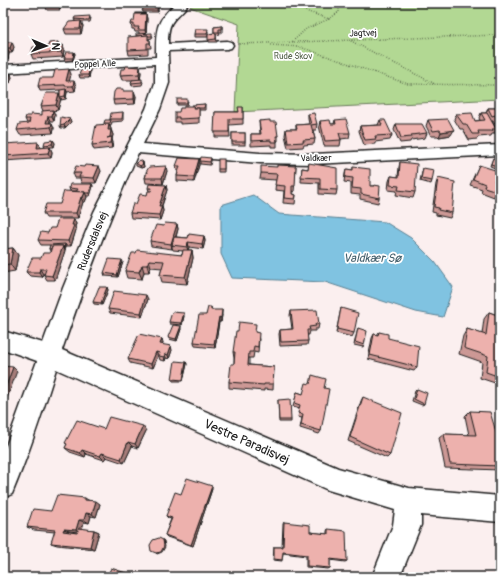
<svg xmlns="http://www.w3.org/2000/svg" width="503" height="580" viewBox="0 0 503 580" font-family="Pangolin,sans-serif">
<style>
.green{fill:#b2d893;stroke:#677a58}
.water{fill:#80c3e1;stroke:#588092}
.lines{fill:none;stroke-linecap:round;stroke-linejoin:round}
.minor-casing{stroke:#1c1c1c;stroke-width:3}
.path{stroke:#1c1c1c;stroke-width:1.5;stroke-dasharray:0.5 2;stroke-linecap:butt}
.minor{fill:#fff;fill-rule:evenodd}
.wall{fill:#cc9895;stroke:#1c1c1c;fill-rule:evenodd}
.shaded-wall{fill:#a67c79;stroke:#1c1c1c}
.building{fill:#edb1ad;stroke:#1c1c1c}
.labels{text-anchor:middle;stroke-width:3.5;stroke-linejoin:round;paint-order:stroke}
.far-street-label{font-size:9px;fill:#1c1c1c;stroke:#fff}
.far-park-label{font-size:9px;fill:#505e46;stroke:#fff}
.street-label{font-size:11px;fill:#1c1c1c;stroke:#fff}
.water-label{font-size:12px;font-style:italic;fill:#445f6b;stroke:#fff}
.near-street-label{font-size:13px;fill:#1c1c1c;stroke:#fff}
</style>
<rect width="100%" height="100%" fill="#fbefef"/>
<filter id="ink" filterUnits="userSpaceOnUse"><feTurbulence type="fractalNoise" baseFrequency=".025" numOctaves="2"/><feDisplacementMap in="SourceGraphic" scale="8" xChannelSelector="R" yChannelSelector="G"/><feConvolveMatrix kernelMatrix="1 2 1 2 8 2 1 2 1" color-interpolation-filters="sRGB"/></filter>
<g filter="url(#ink)">
<path class="green" d="M 194,3 L 500,3 L 500,99 L 235,112 L 239,24 L 190,7 Z"/>
<path class="water" d="M 253,195 L 279,214 L 385,222 L 411,238 L 435,262 L 453,287 L 443,317 L 416,312 L 325,282 L 232,278 L 221,254 L 221,205 Z"/>
<g class="lines">
<defs>
<path id="minor" d="M 176,3 L 189,3 C 175,22 168,17 168,44 L 227,41 L 231,42 L 233,45 L 231,48 L 227,49 L 168,51 L 169,83 L 160,109 L 143,144 L 260,153 L 313,154 L 500,145 L 500,155 L 313,164 L 260,163 L 138,153 C 109,219 85,282 62,350 L 338,468 L 409,488 L 500,496 L 500,522 L 421,515 L 421,525 L 400,577 L 372,577 L 393,525 L 395,510 L 328,490 L 56,369 C 43,411 29,453 12,494 L 3,498 L 3,454 L 37,361 L 3,349 L 3,331 L 43,343 L 63,288 L 94,212 L 146,109 L 155,83 L 155,64 L 3,73 L 3,65 L 156,57 C 156,29 155,22 176,3 Z"/>
</defs>
<use href="#minor" class="minor-casing"/>
<g class="path">
<path d="M 282,3 L 329,19 L 306,29 L 292,42"/>
<path d="M 329,19 L 339,12 L 339,6 L 342,3"/>
<path d="M 351,41 L 435,84"/>
<path d="M 237,44 L 500,35"/>
<path d="M 271,45 L 300,47 L 408,84 L 500,85"/>
</g>
<use href="#minor" class="minor"/>
</g>
<g class="wall">
<path d="M 46,3 L 62,3 L 60,10 L 47,10 L 45,5 Z"/>
<path d="M 147,3 L 162,3 L 162,6 L 158,6 L 158,12 L 143,12 L 142,10 L 153,4 L 148,4 Z"/>
<path d="M 145,14 L 146,14 L 147,19 L 146,34 L 153,36 L 152,38 L 148,39 L 148,40 L 150,40 L 151,48 L 148,48 L 148,54 L 129,55 L 128,50 L 136,36 L 139,34 L 139,32 L 135,32 L 134,29 L 132,29 L 131,24 Z"/>
<path d="M 91,18 L 90,22 L 81,22 L 83,26 L 81,34 L 66,34 L 64,29 L 75,21 L 74,19 Z"/>
<path d="M 222,26 L 222,32 L 219,32 L 220,34 L 216,35 L 217,42 L 209,42 L 208,34 L 214,33 L 214,27 Z"/>
<path d="M 208,31 L 208,37 L 194,37 L 194,34 Z"/>
<path d="M 3,42 L 14,47 L 12,53 L 9,53 L 8,60 L 3,60 Z"/>
<path d="M 58,42 L 59,46 L 63,45 L 64,50 L 63,57 L 33,59 L 31,54 Z"/>
<path d="M 74,52 L 75,54 L 73,60 L 65,61 L 64,58 Z"/>
<path d="M 90,72 L 89,78 L 80,78 L 79,75 Z"/>
<path d="M 141,72 L 140,80 L 143,82 L 142,85 L 132,86 L 131,83 L 138,80 L 122,80 L 120,75 Z"/>
<path d="M 71,74 L 69,81 L 76,86 L 75,91 L 67,92 L 66,90 L 67,92 L 66,99 L 61,100 L 61,98 L 58,110 L 53,111 L 55,115 L 54,121 L 50,121 L 50,123 L 52,123 L 54,128 L 53,133 L 20,135 L 17,130 L 27,123 L 25,119 L 42,115 L 43,111 L 41,106 L 60,96 L 60,90 L 40,91 L 38,86 L 53,78 Z"/>
<path d="M 12,77 L 10,83 L 5,83 L 3,80 Z"/>
<path d="M 136,96 L 135,104 L 114,105 L 113,100 Z"/>
<path d="M 188,101 L 187,105 L 177,105 L 177,103 Z"/>
<path d="M 205,104 L 205,110 L 199,110 L 199,123 L 180,124 L 180,122 L 175,122 L 175,117 L 184,108 L 192,106 Z"/>
<path d="M 243,107 L 243,124 L 229,125 L 230,137 L 215,137 L 215,112 L 239,112 Z"/>
<path d="M 488,108 L 500,108 L 500,128 L 497,128 L 493,121 L 492,121 L 496,129 L 494,134 L 492,134 L 491,136 L 478,137 L 477,139 L 469,140 L 463,129 L 460,129 L 454,119 L 456,114 L 475,121 L 480,120 L 479,118 L 481,113 L 486,113 Z"/>
<path d="M 123,112 L 123,121 L 112,122 L 111,126 L 110,126 L 113,135 L 112,139 L 113,143 L 112,148 L 94,150 L 92,145 L 104,124 L 104,123 Z"/>
<path d="M 308,114 L 317,124 L 316,130 L 313,130 L 315,139 L 314,144 L 304,145 L 303,147 L 288,148 L 285,135 L 286,129 L 296,129 L 296,125 L 309,124 L 308,119 Z"/>
<path d="M 70,119 L 71,122 L 65,128 L 61,128 L 60,126 Z"/>
<path d="M 335,120 L 350,133 L 349,138 L 341,139 L 341,140 L 340,146 L 324,146 L 319,126 L 320,121 L 331,124 L 334,124 Z"/>
<path d="M 380,120 L 392,135 L 390,140 L 375,142 L 375,144 L 364,145 L 359,131 L 360,126 L 378,125 Z"/>
<path d="M 428,120 L 451,135 L 439,137 L 438,136 L 431,136 L 426,126 Z"/>
<path d="M 259,121 L 270,122 L 278,136 L 278,141 L 277,141 L 277,147 L 271,147 L 271,145 L 251,146 L 251,134 L 260,134 Z"/>
<path d="M 396,124 L 427,133 L 425,138 L 411,140 L 410,142 L 400,143 L 394,130 Z"/>
<rect x="232" y="133" width="13" height="12"/>
<path d="M 53,140 L 55,143 L 54,147 L 50,147 L 52,152 L 51,158 L 3,161 L 3,163 L 3,144 L 41,147 L 40,148 L 45,147 L 44,145 Z"/>
<path d="M 211,158 L 211,161 L 210,165 L 200,164 L 200,161 Z"/>
<path d="M 493,158 L 500,160 L 500,170 L 490,166 Z"/>
<path d="M 199,159 L 199,165 L 194,182 L 177,181 L 177,176 L 178,171 L 177,171 L 176,166 Z"/>
<path d="M 143,162 L 144,167 L 141,168 L 136,166 L 136,163 Z"/>
<path d="M 224,162 L 224,172 L 218,172 L 218,169 Z"/>
<path d="M 400,162 L 415,192 L 413,198 L 396,195 L 397,191 L 388,190 L 389,181 L 391,176 L 398,177 L 399,167 Z"/>
<path d="M 309,163 L 337,190 L 336,195 L 319,194 L 319,183 L 301,182 L 302,168 L 308,169 Z"/>
<path d="M 479,165 L 494,181 L 497,191 L 494,197 L 481,192 L 482,189 L 470,185 Z"/>
<path d="M 296,166 L 294,192 L 292,191 L 292,194 L 296,195 L 295,204 L 283,203 L 284,191 L 275,190 L 276,180 L 260,179 L 261,173 L 277,167 Z"/>
<path d="M 353,167 L 370,186 L 374,186 L 374,185 L 379,198 L 378,203 L 360,199 L 360,195 L 351,194 L 351,183 L 344,182 L 345,174 L 346,169 L 353,170 Z"/>
<path d="M 423,168 L 432,181 L 431,184 L 420,181 Z"/>
<path d="M 101,171 L 96,183 L 81,183 L 80,178 L 75,178 L 73,173 Z"/>
<path d="M 167,171 L 163,184 L 146,183 L 145,178 L 146,174 L 146,172 Z"/>
<path d="M 438,178 L 452,213 L 450,218 L 436,215 L 436,213 L 432,212 L 436,184 Z"/>
<path d="M 92,184 L 93,186 L 90,196 L 86,196 L 87,197 L 85,202 L 83,202 L 78,218 L 46,218 L 43,213 L 60,204 L 77,191 L 70,191 L 69,188 Z"/>
<path d="M 166,185 L 167,190 L 162,206 L 163,211 L 160,220 L 131,218 L 130,213 L 136,204 L 147,195 L 149,191 L 148,188 Z"/>
<path d="M 74,219 L 76,224 L 75,227 L 76,230 L 71,246 L 66,246 L 65,250 L 55,280 L 47,280 L 44,275 L 44,274 L 43,274 L 42,277 L 30,276 L 26,272 L 41,258 L 50,253 L 50,251 L 49,249 L 50,245 L 41,245 L 38,240 L 55,228 Z"/>
<path d="M 177,224 L 178,229 L 176,237 L 188,238 L 204,236 L 205,241 L 203,249 L 189,247 L 188,250 L 192,250 L 193,258 L 187,284 L 162,282 L 160,275 L 162,268 L 151,267 L 149,272 L 144,272 L 142,279 L 127,278 L 125,271 L 136,253 L 182,255 L 183,251 L 173,250 L 172,248 L 172,249 L 151,246 L 150,241 L 164,226 Z"/>
<path d="M 13,248 L 18,255 L 15,271 L 3,273 L 3,249 Z"/>
<path d="M 123,262 L 118,277 L 105,276 L 104,273 Z"/>
<path d="M 107,287 L 108,290 L 102,305 L 94,304 L 93,302 Z"/>
<path d="M 148,299 L 142,317 L 110,313 L 108,309 Z"/>
<path d="M 211,307 L 212,310 L 222,315 L 221,322 L 219,322 L 215,348 L 195,346 L 194,342 L 206,315 Z"/>
<path d="M 341,308 L 354,333 L 352,337 L 336,333 Z"/>
<path d="M 291,311 L 319,324 L 318,329 L 315,329 L 315,331 L 310,331 L 309,335 L 307,335 L 308,341 L 307,345 L 280,346 L 279,334 L 280,330 L 292,329 L 290,315 Z"/>
<path d="M 489,312 L 500,316 L 500,382 L 498,384 L 480,378 L 482,362 L 459,354 L 463,336 L 467,329 L 482,334 L 484,319 Z"/>
<path d="M 184,316 L 182,325 L 170,324 L 169,322 Z"/>
<path d="M 358,328 L 364,345 L 363,347 L 354,345 Z"/>
<path d="M 181,329 L 177,341 L 169,339 L 168,337 Z"/>
<path d="M 255,332 L 259,339 L 258,353 L 254,352 L 253,358 L 249,358 L 249,365 L 274,367 L 273,390 L 264,389 L 264,391 L 229,388 L 229,382 L 234,364 L 234,358 L 233,352 Z"/>
<path d="M 379,332 L 388,338 L 417,367 L 414,371 L 368,359 L 372,338 L 374,334 L 377,335 Z"/>
<path d="M 162,339 L 163,343 L 162,344 L 172,350 L 169,359 L 166,358 L 165,361 L 160,360 L 159,357 L 158,356 L 153,368 L 130,363 L 128,359 Z"/>
<path d="M 186,362 L 187,364 L 183,381 L 173,381 L 172,379 Z"/>
<path d="M 324,388 L 321,431 L 319,434 L 300,428 L 302,418 L 298,417 L 300,409 L 293,407 L 297,392 L 303,394 Z"/>
<path d="M 417,389 L 424,404 L 422,405 L 412,401 L 415,391 Z"/>
<path d="M 363,397 L 390,455 L 387,458 L 348,441 L 361,401 Z"/>
<path d="M 278,400 L 291,420 L 291,422 L 279,422 Z"/>
<path d="M 470,411 L 497,435 L 500,435 L 500,470 L 445,468 L 439,438 L 444,434 L 469,435 L 465,416 Z"/>
<path d="M 104,429 L 146,431 L 138,448 L 132,446 L 124,463 L 106,457 L 104,460 L 86,454 L 85,457 L 70,452 L 65,448 L 67,444 L 65,443 Z"/>
<path d="M 212,489 L 193,546 L 167,537 L 165,535 L 171,519 L 168,518 L 166,516 L 181,494 Z"/>
<path d="M 85,498 L 88,500 L 100,504 L 96,517 L 91,516 L 89,523 L 84,522 L 82,529 L 94,530 L 99,532 L 94,549 L 57,545 L 51,543 L 55,532 L 34,530 L 27,527 L 51,511 ZM 69,531 L 78,532 L 77,533 L 69,532 Z"/>
<path d="M 284,522 L 310,532 L 327,534 L 327,531 L 328,529 L 347,561 L 345,562 L 330,560 L 330,568 L 328,569 L 306,567 L 306,556 L 283,553 L 282,560 L 282,561 L 273,560 L 274,547 L 282,547 L 283,524 Z"/>
</g>
<g class="shaded-wall">
<path d="M 5,3 L 20,3 L 6,5 Z"/>
<path d="M 59,3 L 62,3 L 60,10 L 59,5 Z"/>
<path d="M 153,3 L 162,3 L 162,6 L 158,6 L 158,12 L 157,10 L 154,7 Z"/>
<path d="M 146,14 L 147,19 L 146,35 L 145,30 Z"/>
<path d="M 81,21 L 83,26 L 81,34 L 80,29 Z"/>
<path d="M 12,42 L 14,47 L 12,53 L 10,48 Z"/>
<path d="M 63,45 L 64,50 L 63,57 L 61,52 Z"/>
<path d="M 7,48 L 9,53 L 8,60 L 5,54 Z"/>
<path d="M 74,52 L 75,54 L 73,60 L 73,58 Z"/>
<path d="M 140,67 L 141,72 L 140,80 L 139,74 Z"/>
<path d="M 69,69 L 71,74 L 68,87 L 66,81 Z"/>
<path d="M 90,69 L 90,72 L 89,78 L 88,75 Z"/>
<path d="M 11,74 L 12,77 L 10,83 L 9,80 Z"/>
<path d="M 74,81 L 76,86 L 75,91 L 73,86 Z"/>
<path d="M 66,89 L 67,92 L 66,99 L 65,96 Z"/>
<path d="M 134,91 L 136,96 L 135,104 L 134,99 Z"/>
<path d="M 59,93 L 61,98 L 58,110 L 56,105 Z"/>
<path d="M 53,110 L 55,115 L 54,121 L 52,116 Z"/>
<path d="M 48,116 L 50,121 L 48,128 L 46,123 Z"/>
<path d="M 70,119 L 71,122 L 65,128 L 64,125 Z"/>
<path d="M 52,123 L 54,128 L 53,133 L 51,127 Z"/>
<path d="M 109,124 L 111,129 L 110,136 L 108,130 Z"/>
<path d="M 111,130 L 113,135 L 112,139 L 113,143 L 112,148 L 111,142 L 107,138 Z"/>
<path d="M 454,130 L 451,135 L 439,137 L 441,132 Z"/>
<path d="M 53,140 L 55,143 L 54,147 L 52,144 Z"/>
<path d="M 38,142 L 41,147 L 39,153 L 37,148 Z"/>
<path d="M 50,147 L 52,152 L 51,158 L 48,153 Z"/>
<path d="M 199,159 L 199,165 L 194,182 L 194,177 Z"/>
<path d="M 143,162 L 144,167 L 141,168 L 140,166 L 142,163 Z"/>
<path d="M 99,166 L 101,171 L 96,183 L 94,178 Z"/>
<path d="M 166,166 L 167,171 L 163,184 L 162,178 Z"/>
<path d="M 92,184 L 93,186 L 90,196 L 89,193 Z"/>
<path d="M 166,185 L 167,190 L 160,211 L 159,206 Z"/>
<path d="M 85,192 L 87,197 L 85,202 L 83,197 Z"/>
<path d="M 81,197 L 83,202 L 78,218 L 76,213 Z"/>
<path d="M 162,206 L 163,211 L 160,220 L 159,215 Z"/>
<path d="M 74,219 L 76,224 L 75,227 L 76,230 L 71,246 L 68,241 L 72,225 Z"/>
<path d="M 177,224 L 178,229 L 173,246 L 172,245 L 172,249 L 171,244 Z"/>
<path d="M 204,236 L 205,241 L 203,249 L 202,244 Z"/>
<path d="M 188,242 L 189,247 L 188,252 L 187,247 Z"/>
<path d="M 65,244 L 66,246 L 65,250 L 64,248 Z"/>
<path d="M 63,246 L 65,251 L 55,280 L 52,276 Z"/>
<path d="M 13,248 L 18,255 L 15,271 L 10,264 Z"/>
<path d="M 192,250 L 193,258 L 187,284 L 185,277 Z"/>
<path d="M 122,260 L 123,262 L 118,277 L 117,275 Z"/>
<path d="M 149,260 L 151,267 L 149,272 L 147,265 Z"/>
<path d="M 142,265 L 144,272 L 142,279 L 139,272 Z"/>
<path d="M 40,269 L 43,274 L 42,277 L 39,272 Z"/>
<path d="M 107,287 L 108,290 L 102,305 L 101,303 Z"/>
<path d="M 146,295 L 148,299 L 142,317 L 141,313 Z"/>
<path d="M 222,310 L 222,315 L 221,322 L 221,318 Z"/>
<path d="M 184,313 L 184,316 L 182,325 L 181,323 Z"/>
<path d="M 219,317 L 219,322 L 215,348 L 214,344 Z"/>
<path d="M 181,326 L 181,329 L 177,341 L 176,339 Z"/>
<path d="M 162,339 L 163,343 L 161,348 L 160,344 Z"/>
<path d="M 171,346 L 172,350 L 169,359 L 168,355 Z"/>
<path d="M 156,352 L 158,356 L 153,368 L 151,364 Z"/>
<path d="M 165,354 L 166,358 L 165,361 L 164,357 Z"/>
<path d="M 186,362 L 187,364 L 183,381 L 183,380 Z"/>
<path d="M 13,367 L 17,371 L 5,404 L 3,403 L 3,394 Z"/>
<path d="M 143,426 L 146,431 L 138,448 L 135,444 Z"/>
<path d="M 128,442 L 132,446 L 124,463 L 121,459 Z"/>
<path d="M 82,450 L 86,454 L 85,457 L 80,453 Z"/>
<path d="M 102,453 L 106,457 L 104,460 L 100,456 Z"/>
<path d="M 212,486 L 212,489 L 193,546 L 191,545 Z"/>
<path d="M 96,501 L 100,504 L 96,517 L 92,514 Z"/>
<path d="M 86,513 L 91,516 L 89,523 L 84,520 Z"/>
<path d="M 79,520 L 84,522 L 81,532 L 76,530 Z"/>
<path d="M 64,529 L 69,531 L 68,533 L 63,531 Z"/>
<path d="M 94,530 L 99,532 L 94,549 L 90,547 Z"/>
<path d="M 163,540 L 164,541 L 165,547 L 162,552 L 157,554 L 156,553 Z"/>
</g>
<g class="building">
<path d="M 46,3 L 59,3 L 59,5 L 45,5 Z"/>
<path d="M 158,4 L 157,10 L 142,10 L 146,5 Z"/>
<rect x="136" y="13" width="9" height="1"/>
<path d="M 135,14 L 146,14 L 145,30 L 138,30 L 139,27 L 134,27 L 134,24 L 131,24 L 132,21 L 134,21 Z"/>
<path d="M 90,16 L 89,20 L 74,19 L 75,17 Z"/>
<path d="M 81,21 L 80,29 L 64,29 L 69,22 Z"/>
<path d="M 222,26 L 222,29 L 219,29 L 219,32 L 214,32 L 214,27 Z"/>
<path d="M 195,29 L 208,29 L 207,34 L 194,34 Z"/>
<path d="M 152,33 L 152,36 L 148,36 L 148,35 L 136,36 L 136,34 Z"/>
<path d="M 216,33 L 216,39 L 208,40 L 208,34 Z"/>
<path d="M 148,35 L 148,40 L 150,40 L 150,43 L 147,43 L 147,49 L 128,50 L 128,37 Z"/>
<path d="M 3,42 L 12,42 L 10,48 L 7,48 L 5,54 L 3,55 Z"/>
<path d="M 58,42 L 57,46 L 63,45 L 61,52 L 31,54 L 33,47 L 48,46 L 49,43 Z"/>
<path d="M 66,52 L 74,52 L 73,58 L 64,58 Z"/>
<path d="M 126,66 L 140,67 L 139,74 L 120,75 L 121,69 L 125,69 Z"/>
<path d="M 69,69 L 66,81 L 74,81 L 73,86 L 65,86 L 65,85 L 38,86 L 40,78 L 53,78 L 55,70 Z"/>
<path d="M 90,69 L 88,75 L 79,75 L 81,70 Z"/>
<path d="M 11,74 L 9,80 L 3,80 L 5,75 Z"/>
<path d="M 142,79 L 142,82 L 131,83 L 132,80 Z"/>
<path d="M 66,89 L 65,96 L 60,97 L 60,90 Z"/>
<path d="M 116,89 L 123,89 L 123,91 L 134,91 L 134,99 L 113,100 L 114,92 Z"/>
<path d="M 46,93 L 59,93 L 56,105 L 41,106 Z"/>
<rect x="177" y="99" width="10" height="4"/>
<path d="M 205,104 L 204,108 L 194,108 L 194,106 L 192,106 L 192,105 Z"/>
<path d="M 184,106 L 194,106 L 193,108 L 199,108 L 199,118 L 179,119 L 179,117 L 175,117 L 175,112 L 179,112 L 180,108 L 184,108 Z"/>
<path d="M 238,107 L 243,107 L 243,119 L 229,119 L 229,132 L 214,132 L 215,112 L 239,112 Z"/>
<path d="M 488,108 L 500,108 L 500,123 L 495,115 L 492,116 Z"/>
<path d="M 53,110 L 52,116 L 48,116 L 46,123 L 52,123 L 51,127 L 17,130 L 19,124 L 29,123 L 30,119 L 25,119 L 26,116 L 31,116 L 31,114 L 42,115 L 42,111 Z"/>
<path d="M 123,112 L 122,119 L 110,119 L 111,113 Z"/>
<path d="M 314,113 L 317,124 L 311,125 L 315,139 L 303,140 L 304,142 L 288,143 L 286,129 L 297,129 L 296,125 L 311,124 L 308,114 Z"/>
<path d="M 472,113 L 475,121 L 485,120 L 481,113 L 487,113 L 496,129 L 492,129 L 493,131 L 478,131 L 479,134 L 472,134 L 466,124 L 463,124 L 456,114 Z"/>
<path d="M 61,117 L 70,119 L 64,125 L 60,126 Z"/>
<path d="M 346,119 L 350,133 L 339,133 L 341,140 L 325,141 L 320,121 L 330,120 L 331,124 L 336,124 L 335,120 Z"/>
<path d="M 448,119 L 454,130 L 441,132 L 440,130 L 433,131 L 428,120 Z"/>
<path d="M 105,120 L 111,120 L 110,123 L 104,123 Z"/>
<path d="M 270,120 L 270,122 L 276,122 L 278,136 L 276,136 L 277,142 L 271,142 L 271,140 L 251,141 L 251,134 L 261,134 L 259,121 Z"/>
<path d="M 380,120 L 385,120 L 392,135 L 375,136 L 376,139 L 365,140 L 360,126 L 382,125 Z"/>
<path d="M 109,124 L 108,130 L 111,130 L 110,137 L 107,138 L 112,137 L 111,143 L 92,145 L 96,125 Z"/>
<path d="M 396,124 L 422,124 L 427,133 L 411,135 L 412,137 L 401,138 Z"/>
<rect x="232" y="133" width="13" height="9"/>
<path d="M 53,140 L 52,144 L 44,145 L 45,141 Z"/>
<path d="M 38,142 L 37,148 L 50,147 L 48,153 L 3,156 L 3,144 Z"/>
<path d="M 201,157 L 211,158 L 210,162 L 200,161 Z"/>
<path d="M 179,158 L 199,159 L 194,177 L 177,176 L 180,166 L 176,166 Z"/>
<path d="M 493,158 L 500,160 L 500,167 L 491,164 Z"/>
<rect x="218" y="159" width="6" height="10"/>
<path d="M 140,160 L 143,162 L 142,163 L 143,164 L 140,166 L 136,163 Z"/>
<path d="M 400,162 L 417,164 L 415,192 L 398,190 L 399,186 L 390,185 L 391,176 L 399,177 Z"/>
<path d="M 309,163 L 337,168 L 337,190 L 320,189 L 320,178 L 301,177 L 302,168 L 308,169 Z"/>
<path d="M 85,165 L 99,166 L 94,178 L 79,177 L 81,173 L 73,173 L 76,166 L 84,167 Z"/>
<path d="M 277,165 L 296,166 L 295,186 L 292,186 L 292,194 L 296,195 L 295,199 L 284,198 L 285,186 L 275,185 L 277,174 L 261,173 L 261,166 L 277,167 Z"/>
<path d="M 479,165 L 498,171 L 494,181 L 500,183 L 497,191 L 484,187 L 485,184 L 473,179 Z"/>
<path d="M 166,166 L 162,178 L 145,178 L 147,172 L 146,172 L 149,167 Z"/>
<path d="M 353,167 L 370,169 L 370,186 L 374,186 L 374,185 L 380,186 L 379,198 L 361,194 L 361,189 L 352,188 L 353,178 L 345,177 L 346,169 L 353,170 Z"/>
<path d="M 423,168 L 434,170 L 432,181 L 421,179 Z"/>
<path d="M 438,178 L 455,182 L 452,213 L 438,210 L 439,208 L 434,207 Z"/>
<path d="M 70,184 L 92,184 L 89,193 L 85,193 L 85,192 L 76,192 L 78,189 L 69,188 Z"/>
<path d="M 149,184 L 166,185 L 159,206 L 162,206 L 159,215 L 130,213 L 133,204 L 136,204 L 140,194 L 147,195 L 148,191 L 151,191 L 152,188 L 148,188 Z"/>
<path d="M 64,191 L 85,192 L 83,197 L 81,197 L 76,213 L 43,213 L 46,204 L 60,204 Z"/>
<path d="M 58,219 L 74,219 L 72,225 L 74,225 L 68,241 L 38,240 L 41,232 L 48,233 L 50,228 L 55,228 Z"/>
<path d="M 165,223 L 177,224 L 171,244 L 150,241 L 156,225 L 164,226 Z"/>
<path d="M 189,234 L 204,236 L 202,244 L 188,242 L 187,247 L 172,245 L 174,237 L 188,238 Z"/>
<path d="M 65,244 L 64,248 L 63,246 L 52,246 L 51,249 L 49,249 L 50,245 Z"/>
<path d="M 52,246 L 63,246 L 52,276 L 44,275 L 46,269 L 40,269 L 39,272 L 26,272 L 32,258 L 41,258 L 43,253 L 50,253 Z"/>
<path d="M 13,248 L 10,264 L 3,265 L 3,249 Z"/>
<path d="M 137,250 L 182,255 L 183,250 L 192,250 L 185,277 L 160,275 L 164,261 L 149,260 L 147,265 L 142,265 L 139,272 L 125,271 L 132,253 L 136,253 Z"/>
<path d="M 109,259 L 122,260 L 117,275 L 104,273 Z"/>
<path d="M 99,287 L 107,287 L 101,303 L 93,302 Z"/>
<path d="M 114,291 L 146,295 L 141,313 L 108,309 Z"/>
<path d="M 208,307 L 211,307 L 211,310 L 222,310 L 221,318 L 219,317 L 214,344 L 194,342 L 199,315 L 206,315 Z"/>
<path d="M 341,308 L 358,313 L 354,333 L 337,329 Z"/>
<path d="M 317,310 L 319,324 L 315,324 L 316,326 L 309,327 L 310,330 L 307,330 L 308,341 L 281,342 L 280,330 L 293,329 L 291,311 Z"/>
<path d="M 172,312 L 184,313 L 181,323 L 169,322 Z"/>
<path d="M 489,312 L 500,316 L 500,377 L 486,372 L 488,356 L 464,348 L 467,329 L 486,335 Z"/>
<path d="M 239,322 L 256,324 L 255,332 L 259,333 L 258,347 L 254,346 L 253,352 L 249,352 L 248,365 L 274,367 L 273,384 L 264,384 L 264,385 L 229,382 L 231,364 L 234,364 L 235,352 L 233,352 L 236,331 L 238,331 Z"/>
<path d="M 173,325 L 181,326 L 176,339 L 168,337 Z"/>
<path d="M 358,328 L 367,331 L 364,345 L 355,342 Z"/>
<path d="M 379,332 L 388,334 L 388,338 L 419,346 L 417,367 L 370,355 L 374,334 L 378,335 Z"/>
<path d="M 139,334 L 162,339 L 160,344 L 171,346 L 168,355 L 165,354 L 164,357 L 159,356 L 160,353 L 156,352 L 151,364 L 128,359 Z"/>
<path d="M 175,361 L 186,362 L 183,380 L 172,379 Z"/>
<path d="M 3,366 L 13,367 L 3,394 Z"/>
<path d="M 312,375 L 326,379 L 324,388 L 329,389 L 321,431 L 301,425 L 303,414 L 298,413 L 300,405 L 294,403 L 297,392 L 303,394 L 306,383 L 310,384 Z"/>
<path d="M 417,389 L 427,393 L 424,404 L 414,399 Z"/>
<path d="M 363,397 L 402,413 L 390,455 L 350,437 Z"/>
<path d="M 290,399 L 291,420 L 279,420 L 278,400 Z"/>
<path d="M 470,411 L 490,412 L 497,435 L 500,435 L 500,466 L 450,464 L 444,434 L 476,435 Z"/>
<path d="M 109,417 L 143,426 L 135,444 L 128,442 L 121,459 L 102,453 L 100,456 L 82,450 L 80,453 L 65,448 L 67,444 L 65,443 L 77,420 L 104,429 Z"/>
<path d="M 187,478 L 212,486 L 191,545 L 165,535 L 172,518 L 166,516 L 175,492 L 181,494 Z"/>
<path d="M 57,495 L 85,498 L 85,500 L 96,501 L 92,514 L 86,513 L 84,520 L 79,520 L 76,530 L 64,529 L 63,531 L 77,533 L 79,528 L 94,530 L 90,547 L 51,543 L 55,530 L 27,527 L 33,509 L 51,511 Z"/>
<path d="M 284,522 L 310,525 L 310,532 L 328,534 L 328,529 L 346,531 L 347,561 L 330,559 L 330,568 L 307,566 L 307,555 L 283,552 L 282,560 L 274,559 L 274,547 L 283,547 Z"/>
<path d="M 159,538 L 163,540 L 164,546 L 161,552 L 156,553 L 151,551 L 150,545 L 153,540 Z"/>
<path d="M 111,568 L 138,577 L 107,577 Z"/>
</g>
</g>
<g class="labels">
<g class="far-street-label">
<text transform="translate(363 33) rotate(-2)" y="3">Jagtvej</text>
<text transform="translate(95 64) rotate(-3)" y="3">Poppel Alle</text>
<text transform="translate(316 158) rotate(-1)" y="3">Valdkær</text>
</g>
<g class="far-park-label">
<text x="293" y="59">Rude Skov</text>
</g>
<g class="street-label">
<text transform="translate(92 241) rotate(-68)" y="4">Rudersdalsvej</text>
</g>
<g class="water-label">
<text x="372" y="262">Valdkær Sø</text>
</g>
<g class="near-street-label">
<text transform="translate(247 441) rotate(24)" y="5">Vestre Paradisvej</text>
</g>
</g>
<rect width="503" height="580" fill="none" stroke="#fff" stroke-width="16"/>
<rect x="8" y="8" width="487" height="564" fill="none" stroke="#1c1c1c" stroke-width="1.5" filter="url(#ink)"/>
<g transform="translate(46 46) rotate(92)" stroke="#ffffff" stroke-width="3" paint-order="stroke">
<path d="M0-3L7 15L0 10L-7 15Z" fill="#1c1c1c"/>
<text y="-6" font-size="11" font-weight="bold" text-anchor="middle" fill="#1c1c1c">N</text>
</g>
</svg>
